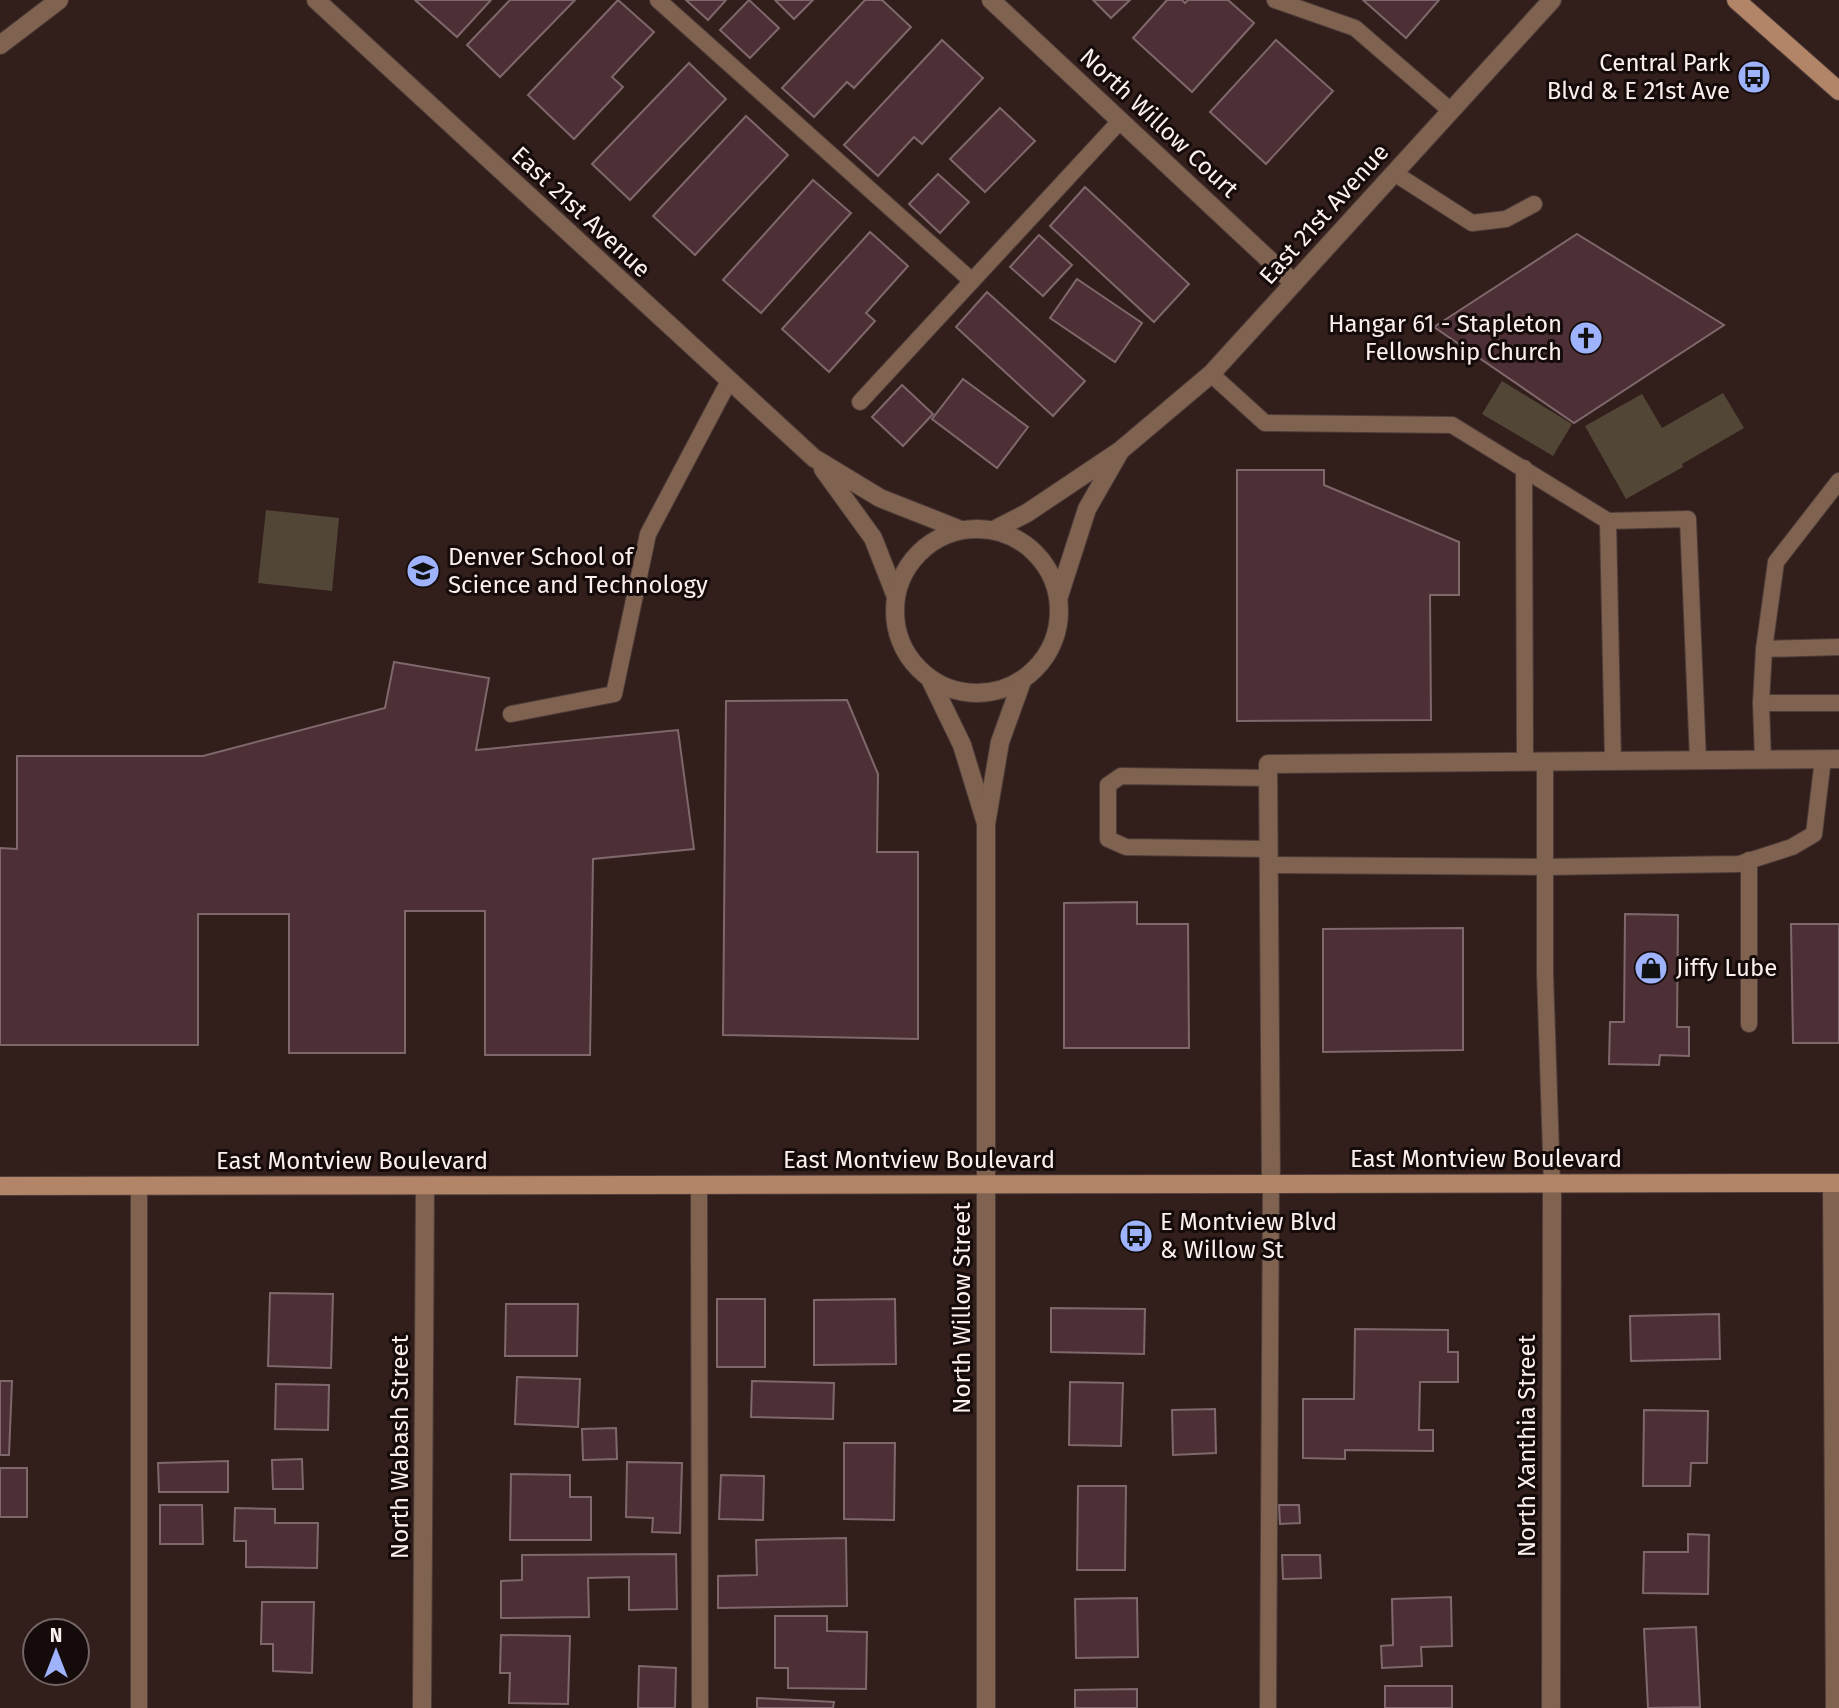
<svg xmlns="http://www.w3.org/2000/svg" width="1839" height="1708" viewBox="0 0 1839 1708" font-family="'Fira Sans',sans-serif">
<style>
.green{fill:#524737}
.building{fill:#4d3036;stroke:#7f686c;stroke-width:2}
.lines{fill:none;stroke-linecap:round;stroke-linejoin:round}
.service-casing{stroke:#4e3c39;stroke-width:18}
.minor-casing{stroke:#4e3c39;stroke-width:20}
.secondary-casing{stroke:#4e3c39;stroke-width:20}
.service{stroke:#7f6250;stroke-width:16}
.minor{stroke:#7f6250;stroke-width:18}
.secondary{stroke:#b38568;stroke-width:18}
.labels{text-anchor:middle;stroke-width:6;stroke-linejoin:round;paint-order:stroke}
.poi-label{font-size:24px;fill:#fdefed;stroke:#140b0a;text-anchor:start}
.street-label{font-size:24px;fill:#fdefed;stroke:#140b0a}
</style>
<rect width="100%" height="100%" fill="#321f1c"/>
<g class="green">
<path d="M 1502,381 L 1572,424 L 1553,456 L 1482,414 Z"/>
<path d="M 1723,393 L 1744,428 L 1682,464 L 1683,467 L 1626,499 L 1585,426 L 1642,394 L 1662,428 Z"/>
<path d="M 266,510 L 339,518 L 332,591 L 258,583 Z"/>
</g>
<g class="building">
<path d="M 415,0 L 491,0 L 457,37 Z"/>
<path d="M 510,0 L 575,0 L 500,77 L 467,45 Z"/>
<path d="M 618,0 L 654,32 L 612,77 L 623,87 L 574,139 L 528,95 Z"/>
<path d="M 686,0 L 726,0 L 708,20 Z"/>
<path d="M 749,0 L 779,28 L 750,58 L 720,30 Z"/>
<path d="M 775,0 L 813,0 L 794,19 Z"/>
<path d="M 865,0 L 882,0 L 911,27 L 854,88 L 847,82 L 814,117 L 782,88 Z"/>
<path d="M 1093,0 L 1130,0 L 1111,18 Z"/>
<path d="M 1167,0 L 1182,0 L 1185,3 L 1188,0 L 1228,0 L 1254,23 L 1192,92 L 1133,38 Z"/>
<path d="M 1363,0 L 1439,0 L 1406,38 Z"/>
<path d="M 942,40 L 983,78 L 922,144 L 914,137 L 878,176 L 844,145 Z"/>
<path d="M 1276,40 L 1333,91 L 1266,164 L 1210,112 Z"/>
<path d="M 689,63 L 726,99 L 630,200 L 592,164 Z"/>
<path d="M 1000,108 L 1035,141 L 985,192 L 950,159 Z"/>
<path d="M 746,116 L 788,155 L 695,255 L 653,216 Z"/>
<path d="M 938,174 L 969,202 L 940,233 L 909,204 Z"/>
<path d="M 813,180 L 851,213 L 761,313 L 723,280 Z"/>
<path d="M 1085,187 L 1189,284 L 1154,322 L 1050,226 Z"/>
<path d="M 870,232 L 908,266 L 866,313 L 875,321 L 829,372 L 782,329 Z"/>
<path d="M 1577,234 L 1724,325 L 1574,423 L 1434,327 Z"/>
<path d="M 1039,235 L 1072,265 L 1043,296 L 1010,267 Z"/>
<path d="M 1077,279 L 1142,323 L 1115,362 L 1050,318 Z"/>
<path d="M 987,292 L 1085,381 L 1053,416 L 956,327 Z"/>
<path d="M 963,379 L 1028,427 L 997,468 L 932,419 Z"/>
<path d="M 902,385 L 933,414 L 903,446 L 872,417 Z"/>
<path d="M 1237,470 L 1324,470 L 1324,485 L 1459,542 L 1459,595 L 1430,595 L 1431,720 L 1237,721 Z"/>
<path d="M 394,662 L 489,678 L 476,750 L 678,730 L 694,849 L 593,859 L 590,1055 L 485,1055 L 485,911 L 405,911 L 405,1053 L 289,1053 L 289,914 L 198,914 L 198,1045 L 0,1045 L 0,848 L 17,849 L 17,756 L 203,756 L 385,708 Z"/>
<path d="M 847,700 L 878,774 L 877,852 L 918,852 L 918,1039 L 723,1035 L 726,701 Z"/>
<path d="M 1137,902 L 1137,924 L 1188,924 L 1189,1048 L 1064,1048 L 1064,903 Z"/>
<path d="M 1625,914 L 1678,915 L 1677,1027 L 1689,1027 L 1689,1056 L 1660,1055 L 1659,1065 L 1609,1064 L 1610,1022 L 1624,1022 Z"/>
<path d="M 1791,924 L 1839,924 L 1839,1043 L 1793,1043 Z"/>
<path d="M 1463,928 L 1463,1050 L 1323,1052 L 1323,929 Z"/>
<path d="M 270,1293 L 333,1294 L 331,1368 L 268,1366 Z"/>
<rect x="717" y="1299" width="48" height="68"/>
<path d="M 895,1299 L 896,1364 L 814,1365 L 814,1300 Z"/>
<path d="M 506,1304 L 578,1304 L 577,1356 L 505,1356 Z"/>
<path d="M 1051,1308 L 1145,1309 L 1144,1354 L 1051,1352 Z"/>
<path d="M 1719,1314 L 1720,1359 L 1631,1361 L 1630,1316 Z"/>
<path d="M 1355,1329 L 1448,1330 L 1448,1352 L 1458,1352 L 1458,1382 L 1420,1382 L 1419,1430 L 1433,1430 L 1433,1451 L 1345,1450 L 1345,1459 L 1303,1458 L 1303,1399 L 1354,1399 Z"/>
<path d="M 517,1377 L 580,1379 L 578,1427 L 515,1424 Z"/>
<path d="M 0,1381 L 12,1381 L 9,1455 L 0,1455 Z"/>
<path d="M 752,1381 L 834,1383 L 833,1419 L 751,1417 Z"/>
<path d="M 1070,1382 L 1123,1383 L 1121,1446 L 1069,1445 Z"/>
<path d="M 276,1384 L 329,1385 L 328,1430 L 275,1429 Z"/>
<path d="M 1215,1409 L 1216,1453 L 1173,1455 L 1172,1410 Z"/>
<path d="M 1644,1410 L 1708,1411 L 1707,1463 L 1691,1463 L 1690,1486 L 1643,1486 Z"/>
<path d="M 616,1428 L 617,1459 L 583,1460 L 582,1429 Z"/>
<path d="M 844,1443 L 895,1443 L 894,1520 L 844,1519 Z"/>
<path d="M 302,1459 L 303,1489 L 273,1489 L 272,1460 Z"/>
<path d="M 228,1461 L 228,1492 L 159,1492 L 158,1463 Z"/>
<path d="M 627,1462 L 682,1463 L 680,1533 L 652,1532 L 653,1518 L 626,1517 Z"/>
<rect x="0" y="1468" width="27" height="49"/>
<path d="M 511,1474 L 570,1475 L 570,1497 L 591,1497 L 591,1540 L 510,1540 Z"/>
<path d="M 721,1475 L 764,1476 L 763,1520 L 719,1519 Z"/>
<path d="M 1078,1486 L 1126,1486 L 1125,1570 L 1077,1570 Z"/>
<path d="M 160,1505 L 202,1505 L 203,1544 L 160,1544 Z"/>
<path d="M 1279,1505 L 1299,1505 L 1300,1523 L 1280,1524 Z"/>
<path d="M 235,1508 L 275,1509 L 275,1523 L 318,1523 L 317,1568 L 246,1567 L 246,1541 L 234,1541 Z"/>
<path d="M 1688,1534 L 1709,1535 L 1708,1594 L 1643,1593 L 1644,1552 L 1688,1552 Z"/>
<path d="M 846,1538 L 847,1606 L 718,1608 L 718,1576 L 757,1575 L 756,1540 Z"/>
<path d="M 676,1554 L 677,1609 L 629,1610 L 629,1577 L 588,1578 L 589,1617 L 501,1618 L 501,1581 L 522,1580 L 522,1555 Z"/>
<path d="M 1282,1555 L 1320,1555 L 1321,1578 L 1283,1579 Z"/>
<path d="M 1451,1597 L 1452,1646 L 1421,1647 L 1422,1666 L 1382,1668 L 1381,1646 L 1393,1645 L 1392,1599 Z"/>
<path d="M 1137,1598 L 1138,1657 L 1076,1658 L 1075,1599 Z"/>
<path d="M 262,1602 L 314,1602 L 312,1673 L 273,1671 L 273,1644 L 261,1644 Z"/>
<path d="M 775,1616 L 827,1616 L 827,1631 L 867,1632 L 866,1689 L 788,1688 L 788,1668 L 775,1668 Z"/>
<path d="M 1696,1627 L 1700,1707 L 1648,1708 L 1644,1629 Z"/>
<path d="M 501,1635 L 570,1636 L 568,1704 L 509,1703 L 510,1673 L 500,1673 Z"/>
<path d="M 639,1666 L 676,1668 L 675,1708 L 638,1708 Z"/>
<rect x="1385" y="1686" width="67" height="22"/>
<path d="M 1137,1689 L 1137,1708 L 1075,1708 L 1075,1690 Z"/>
<path d="M 757,1698 L 834,1702 L 833,1708 L 757,1708 Z"/>
</g>
<g class="lines">
<defs>
<g id="service">
<path d="M 658,0 L 972,281"/>
<path d="M 1275,0 L 1355,28 L 1451,111"/>
<path d="M 1394,173 L 1472,223 L 1506,219 L 1534,204"/>
<path d="M 1211,374 L 1265,423 L 1452,425 L 1608,521 L 1688,519 L 1698,760"/>
<path d="M 860,402 L 1121,120"/>
<path d="M 1524,468 L 1525,761"/>
<path d="M 1608,521 L 1613,761"/>
<path d="M 1764,649 L 1839,647"/>
<path d="M 1761,703 L 1839,703"/>
<path d="M 511,714 L 614,694 L 648,534 L 729,381"/>
<path d="M 1763,760 L 1761,703 L 1764,649 L 1776,562 L 1839,481"/>
<path d="M 1545,761 L 1545,973 L 1552,1183"/>
<path d="M 1268,778 L 1121,776 L 1108,785 L 1108,839 L 1126,847 L 1269,849"/>
<path d="M 1749,860 L 1749,1024"/>
<path d="M 1269,865 L 1545,867 L 1739,864 L 1792,847 L 1814,834 L 1823,759"/>
<path d="M 1831,1183 L 1834,1708"/>
<path d="M 699,1185 L 700,1708"/>
<path d="M 139,1186 L 139,1708"/>
<path d="M 1268,1708 L 1271,1184"/>
</g>
<g id="minor">
<path d="M 316,0 L 814,458 L 880,498 L 961,530"/>
<path d="M 991,0 L 1294,283"/>
<path d="M 0,45 L 59,0"/>
<path d="M 823,469 L 873,538 L 895,594"/>
<circle cx="977" cy="611" r="82"/>
<path d="M 994,530 L 1027,513 L 1121,450 L 1211,374 L 1552,0"/>
<path d="M 1059,596 L 1087,509 L 1119,453"/>
<path d="M 930,679 L 962,745 L 985,820"/>
<path d="M 1271,1184 L 1268,764 L 1839,759"/>
<path d="M 422,1708 L 425,1186"/>
<path d="M 986,1708 L 986,824 L 1000,742 L 1022,681"/>
<path d="M 1551,1708 L 1552,1183"/>
</g>
<g id="secondary">
<path d="M 1736,0 L 1839,91"/>
<path d="M 0,1186 L 1839,1183"/>
</g>
</defs>
<use href="#service" class="service-casing"/>
<use href="#minor" class="minor-casing"/>
<use href="#secondary" class="secondary-casing"/>
<use href="#service" class="service"/>
<use href="#minor" class="minor"/>
<use href="#secondary" class="secondary"/>
</g>
<defs>
<symbol id="bus-disc" viewBox="-11 -11 22 22"><circle r="9.5" fill="#9fb3fd" stroke="#140b0a"/><path d="M-5-6H5V4H4V6H2V4H-2V6H-4V4H-5ZM-3.5-4V0h7V-4ZM-3.5 1.2v1.5H-2V1.2ZM2 1.2v1.5H3.5V1.2Z" fill="#111"/></symbol>
<symbol id="church-disc" viewBox="-11 -11 22 22"><circle r="9.5" fill="#9fb3fd" stroke="#140b0a"/><path d="M-1.2-6h2.4v3.5h3.3v2.4h-3.3V6h-2.4V-.1h-3.3v-2.4h3.3Z" fill="#111"/></symbol>
<symbol id="school-disc" viewBox="-11 -11 22 22"><circle r="9.5" fill="#9fb3fd" stroke="#140b0a"/><path d="M0-5L7-2L0 1L-7-2ZM-4 1L0 2.5L4 1V4Q0 6-4 4Z" fill="#111"/></symbol>
<symbol id="shop-disc" viewBox="-11 -11 22 22"><circle r="9.5" fill="#9fb3fd" stroke="#140b0a"/><path d="M-5-2.5h2.3a2.7 3.5 0 0 1 5.4 0H5L5.5 6h-11ZM-1.5-2.5h3a1.5 2.3 0 0 0-3 0Z" fill="#111"/></symbol>
</defs>
<g fill-rule="evenodd">
<use href="#bus-disc" x="1735" y="58" width="38" height="38"/>
<use href="#church-disc" x="1567" y="319" width="38" height="38"/>
<use href="#school-disc" x="404" y="552" width="38" height="38"/>
<use href="#shop-disc" x="1632" y="949" width="38" height="38"/>
<use href="#bus-disc" x="1117" y="1217" width="38" height="38"/>
</g>
<g class="labels">
<g class="poi-label">
<text x="1730" y="71" text-anchor="end">Central Park<tspan x="1730" dy="28">Blvd &amp; E 21st Ave</tspan></text>
<text x="1562" y="332" text-anchor="end">Hangar 61 - Stapleton<tspan x="1562" dy="28">Fellowship Church</tspan></text>
<text x="448" y="565">Denver School of<tspan x="448" dy="28">Science and Technology</tspan></text>
<text x="1676" y="976">Jiffy Lube</text>
<text x="1160" y="1230">E Montview Blvd<tspan x="1160" dy="28">&amp; Willow St</tspan></text>
</g>
<g class="street-label">
<text transform="translate(1159 123) rotate(43)" y="8">North Willow Court</text>
<text transform="translate(581 212) rotate(43)" y="8">East 21st Avenue</text>
<text transform="translate(1324 214) rotate(-48)" y="8">East 21st Avenue</text>
<text x="1486" y="1167">East Montview Boulevard</text>
<text x="919" y="1168">East Montview Boulevard</text>
<text x="352" y="1169">East Montview Boulevard</text>
<text transform="translate(962 1308) rotate(-90)" y="8">North Willow Street</text>
<text transform="translate(1527 1446) rotate(-90)" y="8">North Xanthia Street</text>
<text transform="translate(400 1447) rotate(-90)" y="8">North Wabash Street</text>
</g>
</g>
<g transform="translate(56 1652)"><circle r="33" fill="#140b0a" stroke="#716665" stroke-width="2"/>
<path d="M0-5L12 26L0 18L-12 26Z" fill="#9fb3fd"/>
<text y="-10" font-size="19" font-weight="bold" text-anchor="middle" fill="#fdefed">N</text>
</g>
</svg>
